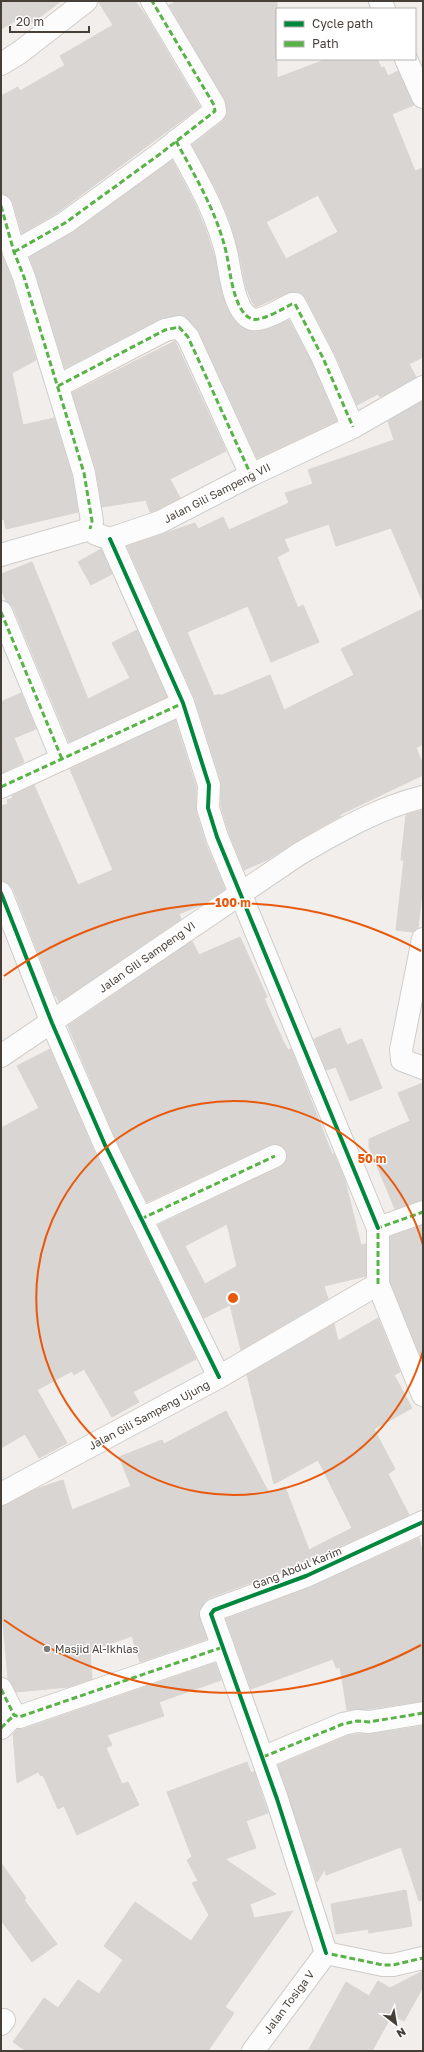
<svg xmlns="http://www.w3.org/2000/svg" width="424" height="2052" viewBox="0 0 424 2052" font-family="'Golos Text',sans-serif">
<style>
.building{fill:#d9d5d2;stroke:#d9d5d1;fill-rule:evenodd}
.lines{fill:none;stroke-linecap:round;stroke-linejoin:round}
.minor-casing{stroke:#cfccc9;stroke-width:24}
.minor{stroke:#fdfcfc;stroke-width:22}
.quiet{stroke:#57b346;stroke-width:3;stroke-dasharray:6 3;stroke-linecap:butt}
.cycleway-casing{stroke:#fff;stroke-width:6}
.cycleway{stroke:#00873e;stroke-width:4}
.ring{fill:none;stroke:#e8590c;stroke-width:2}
.poi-dot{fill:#827c77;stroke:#fff;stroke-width:1.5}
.labels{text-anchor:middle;stroke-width:3;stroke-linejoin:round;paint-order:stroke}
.street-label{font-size:11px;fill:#463f38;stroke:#fff}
.poi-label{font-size:11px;fill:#463f38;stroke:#fff;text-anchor:start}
.centre{fill:#e8590c;stroke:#fff;stroke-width:2}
.ring-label{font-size:12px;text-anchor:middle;font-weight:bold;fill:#e8590c;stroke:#fff;stroke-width:3;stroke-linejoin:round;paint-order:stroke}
</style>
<rect width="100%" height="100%" fill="#f1eeeb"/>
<g class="building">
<path d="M 1,1 L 61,1 L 28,26 L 22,17 L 1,29 Z"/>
<path d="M 98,1 L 135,1 L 146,16 L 200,107 L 58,212 L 22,233 L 13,202 L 9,197 L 1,194 L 1,96 L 18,87 L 20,91 L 65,65 L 60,56 L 113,25 Z"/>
<path d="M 178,1 L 277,1 L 277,78 L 327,59 L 377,59 L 381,68 L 384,67 L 388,76 L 398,71 L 414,105 L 392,114 L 415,171 L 423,168 L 423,357 L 409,364 L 416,377 L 380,397 L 378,394 L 357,405 L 334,352 L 306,298 L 302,294 L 295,292 L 287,293 L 256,307 L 252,302 L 246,287 L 239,253 L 230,221 L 217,191 L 192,145 L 223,121 L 227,115 L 226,103 L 169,5 ZM 318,195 L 338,232 L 286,259 L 266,222 Z"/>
<path d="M 172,160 L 194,202 L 206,230 L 215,259 L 222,295 L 231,316 L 239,326 L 255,332 L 271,328 L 289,320 L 312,363 L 337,421 L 257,458 L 199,332 L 183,315 L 176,315 L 159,319 L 65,368 L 30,257 L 72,233 Z"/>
<path d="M 1,252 L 12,281 L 36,360 L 12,373 L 23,425 L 54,418 L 72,476 L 78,512 L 6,529 L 4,519 L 1,520 Z"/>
<path d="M 175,341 L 226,451 L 170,479 L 180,498 L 152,512 L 150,512 L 146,500 L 102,507 L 96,469 L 72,393 Z"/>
<path d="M 423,401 L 423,602 L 391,528 L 336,546 L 329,524 L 284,539 L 289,551 L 277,557 L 298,608 L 303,605 L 319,642 L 271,662 L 248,606 L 187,632 L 214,696 L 220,694 L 220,696 L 270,675 L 284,710 L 354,675 L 341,649 L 423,609 L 423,744 L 416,748 L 423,764 L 423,775 L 337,816 L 341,816 L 293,843 L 267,860 L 244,870 L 229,833 L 221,806 L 221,781 L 195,699 L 127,546 L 195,523 L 198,529 L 223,517 L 229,530 L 289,503 L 285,493 L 313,484 L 308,470 L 394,440 L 388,421 Z"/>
<path d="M 101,549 L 112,574 L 91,585 L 78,562 Z"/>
<path d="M 32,562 L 88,699 L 130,678 L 112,643 L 137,630 L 167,697 L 69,742 L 13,607 L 6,601 L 1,589 L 1,574 Z"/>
<path d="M 21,693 L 36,729 L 14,738 L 24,762 L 2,773 L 1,702 Z"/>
<path d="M 175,720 L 196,787 L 196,812 L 205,842 L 225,889 L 203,904 L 179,914 L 181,919 L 59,1002 L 56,995 L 55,996 L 13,888 L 8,883 L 1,879 L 1,806 L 8,804 L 7,800 L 13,798 L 12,796 L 34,785 L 78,885 L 113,870 L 70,769 Z"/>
<path d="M 423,810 L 423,893 L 422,893 L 418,928 L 413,932 L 396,930 L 404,860 L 401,860 L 406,815 Z"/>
<path d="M 240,937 L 267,997 L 264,998 L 284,1043 L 288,1050 L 291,1049 L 332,1154 L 334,1154 L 345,1181 L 361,1245 L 366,1244 L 366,1276 L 324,1286 L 328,1299 L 241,1350 L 230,1305 L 204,1318 L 158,1225 L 280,1167 L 285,1163 L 287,1157 L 286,1150 L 282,1146 L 276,1144 L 270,1145 L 147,1202 L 116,1140 L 68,1026 L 192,941 L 199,955 ZM 227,1224 L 237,1266 L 205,1284 L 185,1246 Z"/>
<path d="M 340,1028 L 347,1045 L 362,1039 L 382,1088 L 350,1101 L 336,1067 L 326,1070 L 314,1039 Z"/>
<path d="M 50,1049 L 94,1151 L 196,1359 L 133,1392 L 139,1402 L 112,1417 L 84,1369 L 74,1375 L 72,1371 L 37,1390 L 67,1443 L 39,1458 L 25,1434 L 1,1448 L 1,1128 L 39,1108 L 17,1066 Z"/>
<path d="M 423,1083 L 423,1200 L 395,1209 L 369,1147 L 369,1139 L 410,1121 L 398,1093 Z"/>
<path d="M 423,1225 L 423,1362 L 390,1282 L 390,1237 Z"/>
<path d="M 378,1318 L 400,1372 L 394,1375 L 412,1408 L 374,1429 L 395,1469 L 388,1474 L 409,1515 L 301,1564 L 209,1598 L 204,1602 L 199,1612 L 207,1639 L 140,1662 L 132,1636 L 90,1651 L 92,1679 L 68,1687 L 16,1692 L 8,1679 L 1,1600 L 1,1506 L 39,1488 L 63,1480 L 72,1510 L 131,1486 L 119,1457 L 162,1440 L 164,1444 L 226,1411 L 269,1493 L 285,1487 L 309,1550 L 352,1528 L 318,1460 L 274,1484 L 247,1375 L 334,1324 L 338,1341 Z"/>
<path d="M 419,1538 L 423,1554 L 423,1701 L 368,1709 L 347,1710 L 340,1667 L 336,1668 L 333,1659 L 251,1689 L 226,1619 L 311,1587 Z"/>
<path d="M 215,1663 L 221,1680 L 159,1702 L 164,1716 L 107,1735 L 112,1745 L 106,1748 L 122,1784 L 128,1782 L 139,1805 L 77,1835 L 64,1806 L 58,1809 L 43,1775 L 41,1776 L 38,1772 L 17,1783 L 13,1734 L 18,1729 L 23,1729 Z"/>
<path d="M 423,1726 L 423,1900 L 419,1901 L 401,1847 L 326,1875 L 325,1869 L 317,1882 L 278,1765 L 347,1736 L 358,1734 L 371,1734 Z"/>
<path d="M 247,1762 L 251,1773 L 254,1771 L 268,1813 L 246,1821 L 256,1848 L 225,1859 L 276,1894 L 250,1904 L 254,1918 L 293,1911 L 225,2007 L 234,2013 L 208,2051 L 26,2051 L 13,2042 L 44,1998 L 58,2008 L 78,1980 L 99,1994 L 123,1960 L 104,1946 L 135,1902 L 191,1941 L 209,1915 L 192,1883 L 198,1881 L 187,1860 L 192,1857 L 167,1792 Z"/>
<path d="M 1,1863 L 26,1898 L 24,1900 L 57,1944 L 32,1962 L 1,1920 Z"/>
<path d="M 406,1890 L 412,1926 L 369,1933 L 368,1929 L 336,1934 L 331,1904 Z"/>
<path d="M 423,1971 L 423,1987 L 404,2021 L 392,2015 L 372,2051 L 308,2051 L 346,1982 L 369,1996 L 378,1981 L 390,1988 Z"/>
</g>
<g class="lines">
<defs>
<g id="minor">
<path d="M 380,1 L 384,9"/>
<path d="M 406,59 L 423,97"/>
<path d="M 1,64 L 19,53 L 86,1"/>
<path d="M 176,141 C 196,178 218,214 227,256 C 230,271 234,313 252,319 C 261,322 284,308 292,304 L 295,304 L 323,358 L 353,427"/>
<path d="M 1,206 L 14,252 L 24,277 L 84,473 L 92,521 L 90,529"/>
<path d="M 14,252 L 65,223 L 160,154 L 215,111 L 214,105 L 152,1"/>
<path d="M 58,386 L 165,330 L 179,327 L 188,337 L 251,475"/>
<path d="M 110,539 L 183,703 L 209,785 L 208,808 L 217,837 L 378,1228"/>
<path d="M 1,555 L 90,529 L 96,534 L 110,539 L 160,522 L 251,475 L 353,427 L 423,387"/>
<path d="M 1,612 L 62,759"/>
<path d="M 1,787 L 183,703"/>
<path d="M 1,893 L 52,1023 L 105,1145 L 219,1377"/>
<path d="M 423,939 L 401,1050 L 402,1060 L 423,1068"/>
<path d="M 1,1056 L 299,854 C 339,831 378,808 423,797"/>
<path d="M 423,1212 L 378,1228 L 378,1284 L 423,1395"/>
<path d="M 141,1219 L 275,1156"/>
<path d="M 1,1494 L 219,1377 L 378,1284"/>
<path d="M 1,1689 L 14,1715 L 19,1717 L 223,1647"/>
<path d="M 1,1728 L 14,1715"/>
<path d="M 274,1753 L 343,1724 L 357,1721 L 369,1722 L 423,1713"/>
<path d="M 326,1953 L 277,1799 L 211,1614 L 214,1610 L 306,1576 L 423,1522"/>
<path d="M 326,1953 L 383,1965 L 393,1965 L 423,1958"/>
<path d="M 1,2024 L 4,2020"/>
<path d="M 253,2051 L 326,1953"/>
</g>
</defs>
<use href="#minor" class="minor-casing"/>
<use href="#minor" class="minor"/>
<g class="quiet">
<path d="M 176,141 C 196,178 218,214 227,256 C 230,271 234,313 252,319 C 261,322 284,308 292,304 L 295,304 L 323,358 L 353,427"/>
<path d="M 1,206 L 14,252 L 24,277 L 84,473 L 92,521 L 90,529"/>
<path d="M 14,252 L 65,223 L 160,154 L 215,111 L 214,105 L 152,1"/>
<path d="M 58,386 L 165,330 L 179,327 L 188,337 L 251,475"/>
<path d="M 1,612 L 62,759"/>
<path d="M 1,787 L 183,703"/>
<path d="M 141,1219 L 275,1156"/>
<path d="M 378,1284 L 378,1228 L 423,1212"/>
<path d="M 1,1689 L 14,1715 L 19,1717 L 223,1647"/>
<path d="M 1,1728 L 14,1715"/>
<path d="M 263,1757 L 343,1724 L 357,1721 L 369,1722 L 423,1713"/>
<path d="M 325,1950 L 326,1953 L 383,1965 L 393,1965 L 423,1958"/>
</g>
<defs>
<g id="cycleway">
<path d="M 110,539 L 183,703 L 209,785 L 208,808 L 217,837 L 378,1228"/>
<path d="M 1,893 L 52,1023 L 105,1145 L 219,1377"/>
<path d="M 326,1953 L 277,1799 L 211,1614 L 214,1610 L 306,1576 L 423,1522"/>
</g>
</defs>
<use href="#cycleway" class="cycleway-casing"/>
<use href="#cycleway" class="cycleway"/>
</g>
<g class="ring">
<path d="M423 1351A197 197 0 1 1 423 1245"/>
<path d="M421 1645A395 395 0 0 1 4 1620M4 976A395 395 0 0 1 421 951"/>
</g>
<circle class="poi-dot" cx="47" cy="1649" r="4"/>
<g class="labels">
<g class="street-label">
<text transform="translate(217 493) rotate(-27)" y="4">Jalan Gili Sampeng VII</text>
<text transform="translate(147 957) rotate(-35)" y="4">Jalan Gili Sampeng VI</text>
<text transform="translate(149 1415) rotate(-28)" y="4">Jalan Gili Sampeng Ujung</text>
<text transform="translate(297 1568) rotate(-22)" y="4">Gang Abdul Karim</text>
<text transform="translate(289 2002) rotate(-53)" y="4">Jalan Tosiga V</text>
</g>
<g class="poi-label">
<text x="55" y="1653">Masjid Al-Ikhlas</text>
</g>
</g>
<circle cx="233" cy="1298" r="6" class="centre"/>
<g class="ring-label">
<text x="233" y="907">100 m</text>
<text x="372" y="1163">50 m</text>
</g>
<rect width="424" height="2052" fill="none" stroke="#463f38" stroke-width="4"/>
<rect x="276" y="8" width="140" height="52" fill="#ffffff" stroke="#b5b2af"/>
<rect x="284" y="21" width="20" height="6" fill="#00873e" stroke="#b5b2af"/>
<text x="312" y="28" font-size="12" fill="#463f38">Cycle path</text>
<rect x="284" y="41" width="20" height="6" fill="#57b346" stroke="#b5b2af"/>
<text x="312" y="48" font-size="12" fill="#463f38">Path</text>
<g transform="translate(396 2024) rotate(149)" stroke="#ffffff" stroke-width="3" paint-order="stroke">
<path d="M0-3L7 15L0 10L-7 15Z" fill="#463f38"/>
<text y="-6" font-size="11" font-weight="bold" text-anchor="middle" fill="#463f38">N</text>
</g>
<path d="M10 26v6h79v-6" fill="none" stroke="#463f38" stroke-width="2"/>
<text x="16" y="26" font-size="12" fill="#463f38" stroke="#ffffff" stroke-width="3" paint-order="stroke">20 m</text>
</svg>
